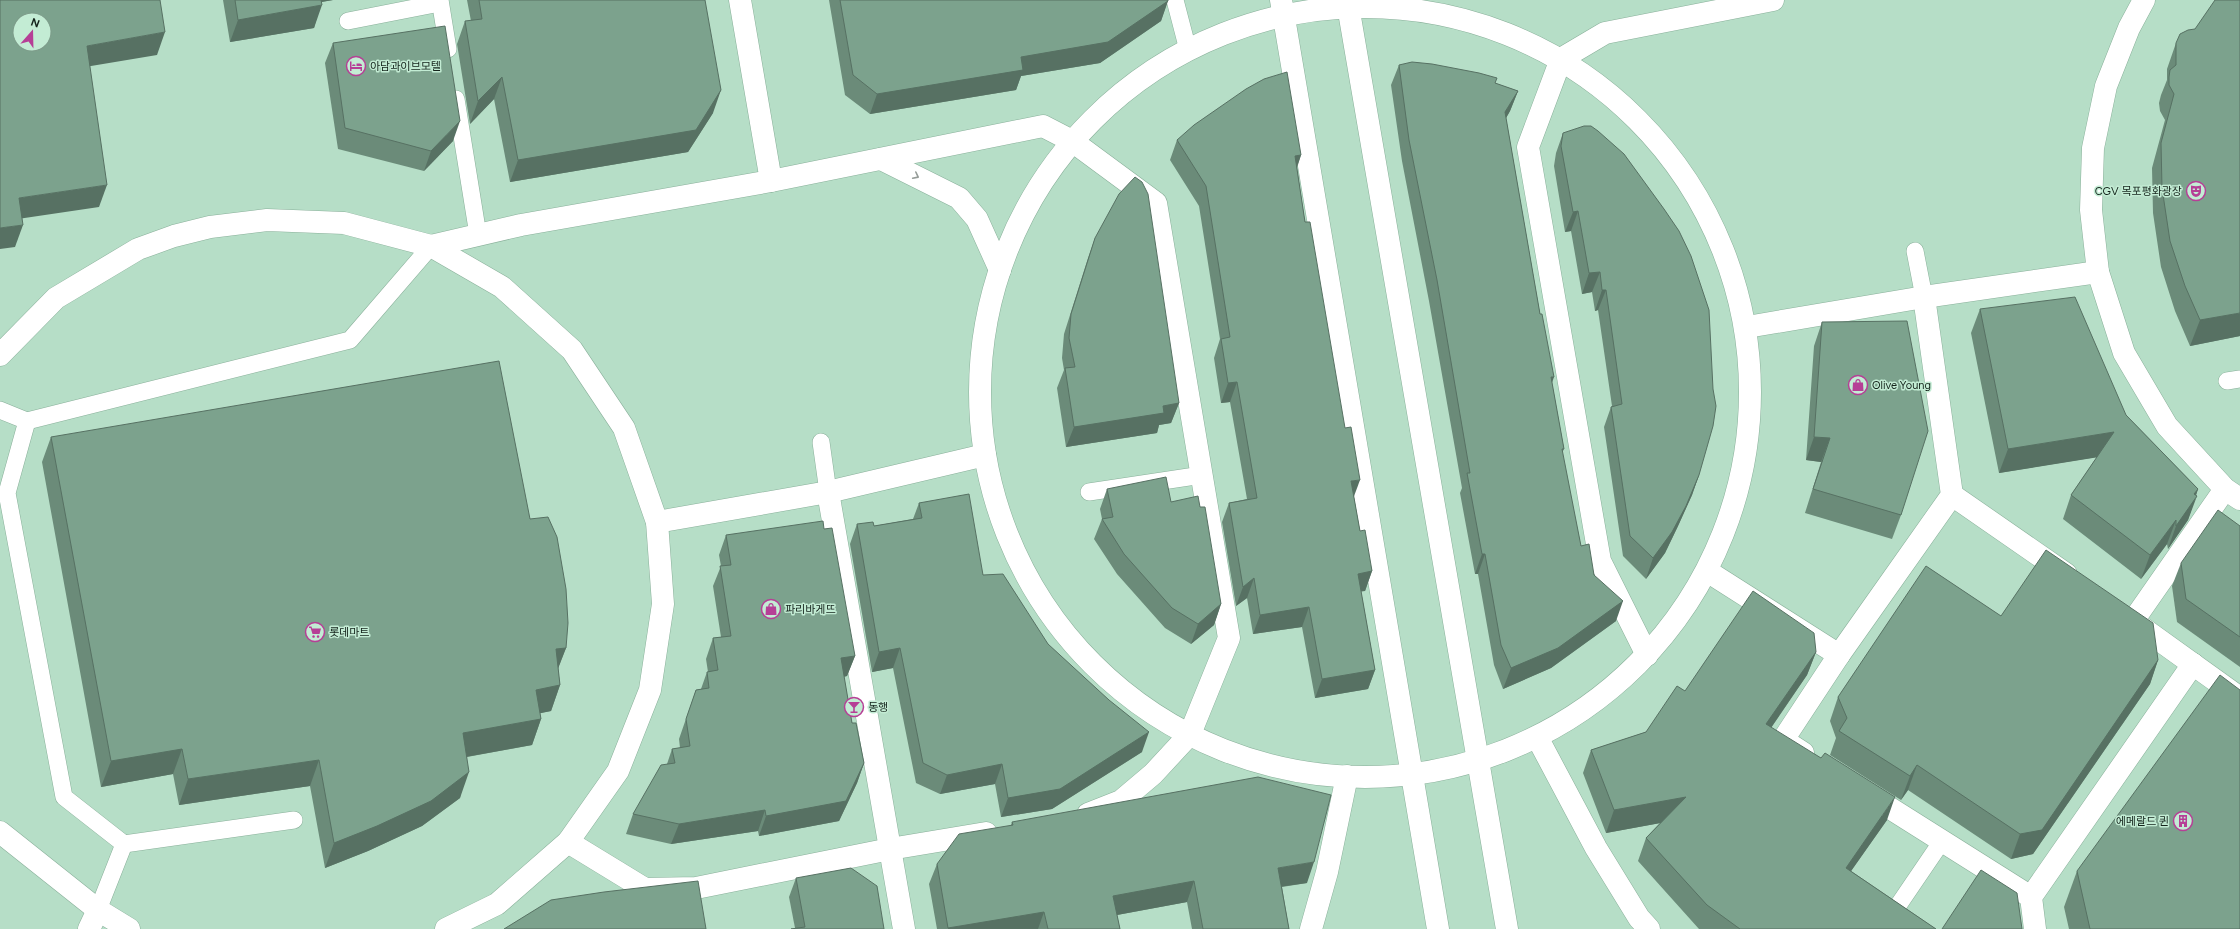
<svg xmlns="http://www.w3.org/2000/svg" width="2240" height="929" viewBox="0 0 2240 929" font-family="Figtree,'Noto Sans KR',sans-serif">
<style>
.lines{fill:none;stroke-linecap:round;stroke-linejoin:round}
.service-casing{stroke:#89b09a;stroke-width:18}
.minor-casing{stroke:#89b09a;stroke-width:23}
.service{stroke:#fff;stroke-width:17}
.minor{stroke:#fff;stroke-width:22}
.wall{fill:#6b8b79}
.shaded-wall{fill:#577163}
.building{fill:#7ca28d;stroke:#577163;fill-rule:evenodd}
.oneway{stroke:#959c98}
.labels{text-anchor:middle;stroke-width:3;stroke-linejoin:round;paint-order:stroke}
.poi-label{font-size:11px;fill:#14231b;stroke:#c3ecd4;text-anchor:start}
</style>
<rect width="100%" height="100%" fill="#b6dec7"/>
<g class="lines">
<defs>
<g id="service">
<path d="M 440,0 L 448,49"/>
<path d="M 1175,0 L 1188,50"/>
<path d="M 348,21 L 440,3"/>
<path d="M 456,99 L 478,235"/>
<path d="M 1915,251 L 1924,297"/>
<path d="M 2227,381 L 2240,379"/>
<path d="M 0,410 L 27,421 L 350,340 L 431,246"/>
<path d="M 27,421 L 7,493 L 64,797 L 124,844 L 98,910"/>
<path d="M 821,442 L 828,492"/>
<path d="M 1089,492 L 1202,475"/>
<path d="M 124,844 L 294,820"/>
<path d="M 1893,913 L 1942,841"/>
</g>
<g id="minor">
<path d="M 740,0 L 771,181"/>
<path d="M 1281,0 L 1438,929"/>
<path d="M 1347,0 L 1507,929"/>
<path d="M 2144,0 L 2129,28 L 2106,86 L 2093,148 L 2091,210 L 2098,272 L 2124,353 L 2167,426 L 2225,489 L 2240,499"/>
<circle cx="1365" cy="392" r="385"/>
<path d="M 881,159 L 959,198 L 977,219 L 1000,270"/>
<path d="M 431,246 L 521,225 L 771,181 L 1043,126 L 1072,141 L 1156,203 L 1229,638 L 1190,734 L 1153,774 L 1121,801 L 1088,814"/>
<path d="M 1747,327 L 1924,297 L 2098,272"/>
<path d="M 0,355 L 56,298 L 138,249 L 174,236 L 210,227 L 267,220 L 344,223 L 431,246 L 502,287 L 572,350 L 624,428 L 657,522 L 663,604 L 650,690 L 618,771 L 568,842 L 497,904 L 446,929"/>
<path d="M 828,492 L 904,929"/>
<path d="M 1952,495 L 2066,574"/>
<path d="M 657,522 L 828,492 L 985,455"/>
<path d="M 1707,571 L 1839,655"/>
<path d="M 2130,619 L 2240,698"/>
<path d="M 2133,621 L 2225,489"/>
<path d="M 1647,655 L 1600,561 L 1528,147 L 1561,59 L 1605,33 L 1773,0"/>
<path d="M 1537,737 L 1596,848 L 1639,918 L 1649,929"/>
<path d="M 1803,753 L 1783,740 L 1839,655 L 1952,495 L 1924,297"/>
<path d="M 1866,793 L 2031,897"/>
<path d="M 0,832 L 98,910 L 129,929"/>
<path d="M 568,842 L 645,889 L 696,888 L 890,849 L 986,833"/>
<path d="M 89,929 L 98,910"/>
<path d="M 1311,929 L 1327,872 L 1347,776"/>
<path d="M 2035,929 L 2031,897 L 2193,664"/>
</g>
</defs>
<use href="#service" class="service-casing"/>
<use href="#minor" class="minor-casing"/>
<use href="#service" class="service"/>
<use href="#minor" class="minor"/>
</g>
<g class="wall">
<path d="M 223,0 L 333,0 L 321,2 L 314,28 L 230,42 Z"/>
<path d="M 467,0 L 705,0 L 713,113 L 688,152 L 510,182 L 494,99 L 470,124 L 457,44 L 465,21 L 471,21 Z"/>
<path d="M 829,0 L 1168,0 L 1161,21 L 1100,63 L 1021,76 L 1016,90 L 870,114 L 845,95 Z"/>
<path d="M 333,43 L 453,141 L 424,171 L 338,149 L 325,63 Z"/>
<path d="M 2176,43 L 2240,336 L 2190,346 L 2175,311 L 2161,267 L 2153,213 L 2152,168 L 2165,120 L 2160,111 L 2159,103 L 2161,95 L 2167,80 L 2167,69 Z"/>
<path d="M 1399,65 L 1495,83 L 1518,91 L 1510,111 L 1506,118 L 1552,383 L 1564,449 L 1562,453 L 1581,546 L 1616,621 L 1551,668 L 1503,689 L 1494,665 L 1478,574 L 1475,574 L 1460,493 L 1462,488 L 1429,301 L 1402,161 L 1391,85 Z"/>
<path d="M 1563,133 L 1699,475 L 1692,495 L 1678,526 L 1665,553 L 1646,579 L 1623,556 L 1604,427 L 1611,407 L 1612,406 L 1598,310 L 1595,311 L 1592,292 L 1582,294 L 1571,231 L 1565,232 L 1554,166 L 1556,153 Z"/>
<path d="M 1177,140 L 1301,155 L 1297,168 L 1305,222 L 1360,531 L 1372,571 L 1365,591 L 1361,591 L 1375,670 L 1368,689 L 1315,698 L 1302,627 L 1253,634 L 1247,598 L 1236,606 L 1222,522 L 1229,503 L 1247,499 L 1230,402 L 1221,403 L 1214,358 L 1220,339 L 1199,206 L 1170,160 Z"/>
<path d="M 1095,238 L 1179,403 L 1171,423 L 1159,425 L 1157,433 L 1066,447 L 1057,388 L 1064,370 L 1062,358 L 1064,334 L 1088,258 Z"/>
<path d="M 1980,309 L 2126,415 L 2198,489 L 2188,520 L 2168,549 L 2167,544 L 2141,579 L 2063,519 L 2071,495 L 2097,457 L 1999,473 L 1971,333 Z"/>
<path d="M 1822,322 L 1901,515 L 1892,539 L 1805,513 L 1821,462 L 1806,460 L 1814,346 Z"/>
<path d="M 51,437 L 530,519 L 566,648 L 558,668 L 560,685 L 551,711 L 540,713 L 541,719 L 532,745 L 467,757 L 460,798 L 422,826 L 368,851 L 325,868 L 310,786 L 179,805 L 173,774 L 101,787 L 42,462 Z"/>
<path d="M 1107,489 L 1171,502 L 1221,604 L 1214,625 L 1191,644 L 1165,628 L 1117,574 L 1094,539 L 1102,519 L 1100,509 Z"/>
<path d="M 919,503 L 983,575 L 1048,644 L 1142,752 L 1052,809 L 1001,817 L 995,784 L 940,794 L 916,783 L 893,668 L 872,672 L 850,544 L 857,524 L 874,526 L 913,519 Z"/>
<path d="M 2240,526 L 2240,667 L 2177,622 L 2172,586 L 2181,563 Z"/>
<path d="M 824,529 L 855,656 L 847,676 L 844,677 L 852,723 L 864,763 L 857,783 L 839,821 L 759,836 L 758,831 L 671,844 L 626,834 L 633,814 L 667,764 L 672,749 L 680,748 L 679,739 L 696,690 L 701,689 L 707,672 L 708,672 L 706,659 L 713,638 L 721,637 L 713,586 L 721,566 L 719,555 L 726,535 Z"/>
<path d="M 2001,616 L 2158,660 L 2150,684 L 2033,854 L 2011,859 L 1908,790 L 1901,800 L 1830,755 L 1836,738 L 1830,721 L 1838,697 Z"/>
<path d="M 1816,652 L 1807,675 L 1771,728 L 1887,820 L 1851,871 L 1936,929 L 1699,929 L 1638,861 L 1646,838 L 1660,823 L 1606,833 L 1583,773 L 1591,750 L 1646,732 Z"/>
<path d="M 1012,822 L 1307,883 L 1282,887 L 1289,929 L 1192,929 L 1187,902 L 1117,915 L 1120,929 L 937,929 L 929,884 L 937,864 L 1011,825 Z"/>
<path d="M 2077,871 L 2240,929 L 2069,929 L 2064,907 Z"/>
<path d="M 796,878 L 884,929 L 795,928 L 789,897 Z"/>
</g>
<g class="shaded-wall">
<path d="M 311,0 L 333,0 L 310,4 Z"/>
<path d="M 1168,1 L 1161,21 L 1100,63 L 1021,76 L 1016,90 L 870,114 L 877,94 L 1021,57 Z"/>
<path d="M 322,5 L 314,28 L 230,42 L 238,20 Z"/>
<path d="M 165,32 L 157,55 L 79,68 L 87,46 Z"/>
<path d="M 502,77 L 494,99 L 470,124 L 478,101 Z"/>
<path d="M 721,90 L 713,113 L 688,152 L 510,182 L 518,160 Z"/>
<path d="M 1518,91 L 1510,111 L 1498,132 L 1505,112 Z"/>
<path d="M 460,121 L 453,141 L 424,171 L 431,151 Z"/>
<path d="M 1301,155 L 1294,175 L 1295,156 Z"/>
<path d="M 107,185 L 99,207 L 11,220 L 19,198 Z"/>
<path d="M 1578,211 L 1571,231 L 1565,232 L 1573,212 Z"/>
<path d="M 23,225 L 15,247 L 0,249 L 0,228 Z"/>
<path d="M 1600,272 L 1592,292 L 1582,294 L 1589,273 Z"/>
<path d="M 1602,290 L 1606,290 L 1598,310 L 1595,311 Z"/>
<path d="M 2240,313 L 2240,336 L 2190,346 L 2200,320 Z"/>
<path d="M 1551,377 L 1554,377 L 1547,397 Z"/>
<path d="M 1237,382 L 1230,402 L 1221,403 L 1228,383 Z"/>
<path d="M 1179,403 L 1171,423 L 1159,425 L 1157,433 L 1066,447 L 1074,427 L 1163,406 Z"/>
<path d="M 2114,432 L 2105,456 L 1999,473 L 2008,449 Z"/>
<path d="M 1814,437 L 1830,438 L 1821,462 L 1806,460 Z"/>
<path d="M 1699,475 L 1692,495 L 1678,526 L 1665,553 L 1646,579 L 1653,558 Z"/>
<path d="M 1360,480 L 1353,499 L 1351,481 Z"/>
<path d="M 2198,489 L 2194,501 L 2197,496 L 2188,520 L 2168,549 L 2176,526 L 2194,494 Z"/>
<path d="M 2176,520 L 2167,544 L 2141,579 L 2150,555 Z"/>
<path d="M 1482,554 L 1485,554 L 1478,574 L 1475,574 Z"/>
<path d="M 1372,571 L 1365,591 L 1351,593 L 1358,574 Z"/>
<path d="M 1254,578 L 1247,598 L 1236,606 L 1243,587 Z"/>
<path d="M 1623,601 L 1616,621 L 1551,668 L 1503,689 L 1511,668 Z"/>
<path d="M 1221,604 L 1214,625 L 1191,644 L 1198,624 Z"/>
<path d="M 1309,607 L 1302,627 L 1253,634 L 1260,615 Z"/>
<path d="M 566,648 L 556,674 L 556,649 Z"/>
<path d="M 900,648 L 893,668 L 872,672 L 879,652 Z"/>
<path d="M 1816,652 L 1807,675 L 1757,748 L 1766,724 Z"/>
<path d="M 855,656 L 847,676 L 834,678 L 841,658 Z"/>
<path d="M 2158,660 L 2150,684 L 2033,854 L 2011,859 L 2020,834 Z"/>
<path d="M 1375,670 L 1368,689 L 1315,698 L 1322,679 Z"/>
<path d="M 560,685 L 551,711 L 527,716 L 536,690 Z"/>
<path d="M 541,719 L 532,745 L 454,759 L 463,733 Z"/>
<path d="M 1149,732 L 1142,752 L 1052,809 L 1001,817 L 1008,798 Z"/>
<path d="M 182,749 L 173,774 L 101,787 L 111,761 Z"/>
<path d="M 319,760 L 310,786 L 179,805 L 188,779 Z"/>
<path d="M 864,763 L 857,783 L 839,821 L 759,836 L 766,816 Z"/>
<path d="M 1002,764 L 995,784 L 940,794 L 947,775 Z"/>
<path d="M 1917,765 L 1908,790 L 1901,800 L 1910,776 Z"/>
<path d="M 469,772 L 460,798 L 422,826 L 368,851 L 325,868 L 334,843 Z"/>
<path d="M 1686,797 L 1677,820 L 1606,833 L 1614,810 Z"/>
<path d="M 1895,797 L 1887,820 L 1837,891 L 1846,868 Z"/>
<path d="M 765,810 L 758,831 L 671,844 L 679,824 Z"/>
<path d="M 1314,862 L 1307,883 L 1271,888 L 1278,868 Z"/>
<path d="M 1194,881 L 1187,902 L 1106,917 L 1113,896 Z"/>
<path d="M 1044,912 L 1038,929 L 948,929 L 948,928 Z"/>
</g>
<g class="building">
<path d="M 0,0 L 160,0 L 165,32 L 87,46 L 107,185 L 19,198 L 23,225 L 0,228 ZM 20,20 L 44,20 L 44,44 L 20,44 Z"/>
<path d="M 235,0 L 321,0 L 322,5 L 238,20 Z"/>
<path d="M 479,0 L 705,0 L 721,90 L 696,130 L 518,160 L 502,77 L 478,101 L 465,21 L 482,19 Z"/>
<path d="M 840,0 L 1168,0 L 1168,1 L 1108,42 L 1021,57 L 1023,70 L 877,94 L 853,75 Z"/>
<path d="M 2215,0 L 2240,0 L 2240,313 L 2200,320 L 2185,286 L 2170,241 L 2162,188 L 2161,143 L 2174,94 L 2169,85 L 2169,77 L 2170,70 L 2176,65 L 2176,43 L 2180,34 L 2188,30 L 2195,29 Z"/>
<path d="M 445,26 L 460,121 L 431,151 L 345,128 L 333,43 Z"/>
<path d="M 1412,62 L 1432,64 L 1479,73 L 1497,78 L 1495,83 L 1518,91 L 1505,112 L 1540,314 L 1542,314 L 1554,377 L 1551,377 L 1564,449 L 1562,449 L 1581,546 L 1589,544 L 1594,575 L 1623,601 L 1558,648 L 1511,668 L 1501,645 L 1485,554 L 1482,554 L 1467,473 L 1470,473 L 1437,280 L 1409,140 L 1399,65 Z"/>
<path d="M 1287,72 L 1301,155 L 1295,156 L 1305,222 L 1310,222 L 1345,428 L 1351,427 L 1360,480 L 1351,481 L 1360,531 L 1365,530 L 1372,571 L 1358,574 L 1375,670 L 1322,679 L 1309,607 L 1260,615 L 1254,578 L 1243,587 L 1229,503 L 1257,498 L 1237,382 L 1228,383 L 1221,339 L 1230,337 L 1206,186 L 1177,140 L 1194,125 L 1246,89 L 1264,79 Z"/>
<path d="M 1584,126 L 1591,126 L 1598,131 L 1624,154 L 1664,209 L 1679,231 L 1691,256 L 1709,310 L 1713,389 L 1716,406 L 1713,426 L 1699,475 L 1686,506 L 1672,532 L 1653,558 L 1630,536 L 1611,407 L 1622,404 L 1606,290 L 1602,290 L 1600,272 L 1589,273 L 1578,211 L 1573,212 L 1561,146 L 1563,133 Z"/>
<path d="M 1135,177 L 1142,182 L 1148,194 L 1179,403 L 1163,406 L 1164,413 L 1074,427 L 1065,368 L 1075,367 L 1069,338 L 1071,314 L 1095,238 L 1119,194 Z"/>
<path d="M 2075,297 L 2126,415 L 2198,489 L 2194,494 L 2197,496 L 2176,526 L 2176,520 L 2150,555 L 2071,495 L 2114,432 L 2008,449 L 1980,309 Z"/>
<path d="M 1907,321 L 1928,431 L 1901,515 L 1813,489 L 1830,438 L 1814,437 L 1822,322 Z"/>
<path d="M 499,361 L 530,519 L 548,517 L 557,537 L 566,589 L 568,623 L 566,648 L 556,649 L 560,685 L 536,690 L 541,719 L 463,733 L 469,772 L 431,801 L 377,826 L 334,843 L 319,760 L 188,779 L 182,749 L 111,761 L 51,437 Z"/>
<path d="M 1166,477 L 1171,502 L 1198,496 L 1200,507 L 1205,507 L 1221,604 L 1198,624 L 1172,608 L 1124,554 L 1102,519 L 1113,517 L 1107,489 Z"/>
<path d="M 969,494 L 983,575 L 1003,574 L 1048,644 L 1109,700 L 1149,732 L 1060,789 L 1008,798 L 1002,764 L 947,775 L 923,763 L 900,648 L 879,652 L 857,524 L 873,522 L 874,526 L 922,518 L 919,503 Z"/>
<path d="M 2218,510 L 2240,526 L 2240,637 L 2186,599 L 2181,563 Z"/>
<path d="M 823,521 L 824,529 L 832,528 L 855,656 L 841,658 L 852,723 L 856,723 L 864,763 L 846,801 L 766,816 L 765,810 L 679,824 L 633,814 L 661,765 L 675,763 L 672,749 L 690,746 L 686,719 L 696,690 L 709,688 L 707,672 L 718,670 L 713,638 L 731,636 L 720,566 L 731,565 L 726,535 Z"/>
<path d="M 2046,550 L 2153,623 L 2158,660 L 2042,830 L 2020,834 L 1917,765 L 1910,776 L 1839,731 L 1847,718 L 1838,697 L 1926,566 L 2001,616 Z"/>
<path d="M 1753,591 L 1814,633 L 1816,652 L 1766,724 L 1821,758 L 1825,753 L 1895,797 L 1846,868 L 1936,929 L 1740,929 L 1707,905 L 1646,838 L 1686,797 L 1614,810 L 1591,750 L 1646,732 L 1677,686 L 1685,691 Z"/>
<path d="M 2220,675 L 2240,690 L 2240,929 L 2090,929 L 2077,871 Z"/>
<path d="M 1258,777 L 1331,795 L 1314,862 L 1278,868 L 1289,929 L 1203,929 L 1194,881 L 1113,896 L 1120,929 L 1048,929 L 1044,912 L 948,928 L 937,864 L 959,834 L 1013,825 L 1012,822 Z"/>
<path d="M 851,868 L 877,886 L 884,929 L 791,929 L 805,927 L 796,878 Z"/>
<path d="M 1981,870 L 2017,893 L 2022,929 L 1942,929 Z"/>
<path d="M 698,881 L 706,929 L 504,929 L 551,900 L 604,892 Z"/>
</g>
<defs><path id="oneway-chevron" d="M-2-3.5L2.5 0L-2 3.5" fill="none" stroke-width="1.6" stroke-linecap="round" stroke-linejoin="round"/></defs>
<use class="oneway" href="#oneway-chevron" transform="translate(916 176) rotate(27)"/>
<defs>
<symbol id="hotel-ring" viewBox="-11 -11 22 22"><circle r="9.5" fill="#c3ecd4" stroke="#b63f96" stroke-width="1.5"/><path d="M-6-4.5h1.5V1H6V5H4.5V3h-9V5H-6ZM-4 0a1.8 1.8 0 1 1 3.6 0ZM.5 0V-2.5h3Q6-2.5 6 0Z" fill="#b63f96"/></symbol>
<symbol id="theatre-ring" viewBox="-11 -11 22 22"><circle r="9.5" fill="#c3ecd4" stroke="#b63f96" stroke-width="1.5"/><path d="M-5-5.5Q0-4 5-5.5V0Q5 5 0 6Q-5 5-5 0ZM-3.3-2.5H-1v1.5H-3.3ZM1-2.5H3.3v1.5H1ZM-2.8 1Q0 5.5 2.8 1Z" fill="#b63f96"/></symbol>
<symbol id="shop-ring" viewBox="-11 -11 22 22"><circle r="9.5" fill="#c3ecd4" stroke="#b63f96" stroke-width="1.5"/><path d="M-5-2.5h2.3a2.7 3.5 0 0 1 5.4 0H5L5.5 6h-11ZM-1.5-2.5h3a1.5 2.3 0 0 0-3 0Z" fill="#b63f96"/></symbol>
<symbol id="supermarket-ring" viewBox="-11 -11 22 22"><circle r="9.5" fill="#c3ecd4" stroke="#b63f96" stroke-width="1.5"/><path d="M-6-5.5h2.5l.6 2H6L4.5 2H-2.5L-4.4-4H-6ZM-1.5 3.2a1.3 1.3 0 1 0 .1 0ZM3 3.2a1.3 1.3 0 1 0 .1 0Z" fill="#b63f96"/></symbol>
<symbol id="bar-ring" viewBox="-11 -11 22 22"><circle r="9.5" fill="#c3ecd4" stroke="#b63f96" stroke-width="1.5"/><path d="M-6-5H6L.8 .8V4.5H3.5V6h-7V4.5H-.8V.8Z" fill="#b63f96"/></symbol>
<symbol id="building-ring" viewBox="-11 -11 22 22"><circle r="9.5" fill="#c3ecd4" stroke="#b63f96" stroke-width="1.5"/><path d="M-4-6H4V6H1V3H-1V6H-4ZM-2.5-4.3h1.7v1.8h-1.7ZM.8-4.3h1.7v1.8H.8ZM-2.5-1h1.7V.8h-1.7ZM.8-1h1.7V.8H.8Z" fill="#b63f96"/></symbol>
</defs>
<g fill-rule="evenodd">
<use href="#hotel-ring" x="345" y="55" width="22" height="22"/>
<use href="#theatre-ring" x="2185" y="180" width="22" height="22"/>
<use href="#shop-ring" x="1847" y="374" width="22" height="22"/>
<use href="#shop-ring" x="760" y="598" width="22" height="22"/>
<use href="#supermarket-ring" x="304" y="621" width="22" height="22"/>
<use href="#bar-ring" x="843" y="696" width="22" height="22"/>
<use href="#building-ring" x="2172" y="810" width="22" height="22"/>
</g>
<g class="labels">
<g class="poi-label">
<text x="370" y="70">아담과이브모텔</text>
<text x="2182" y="195" text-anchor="end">CGV 목포평화광장</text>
<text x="1872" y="389">Olive Young</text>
<text x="785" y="613">파리바게뜨</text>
<text x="329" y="636">롯데마트</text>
<text x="868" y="711">동행</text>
<text x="2169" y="825" text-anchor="end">에메랄드 퀸</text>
</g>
</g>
<g transform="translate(32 32) rotate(20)"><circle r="19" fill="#c3ecd4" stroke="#7d9c8a"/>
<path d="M0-3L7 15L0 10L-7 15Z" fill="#b63f96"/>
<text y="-6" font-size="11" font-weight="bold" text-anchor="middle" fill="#14231b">N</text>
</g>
</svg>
